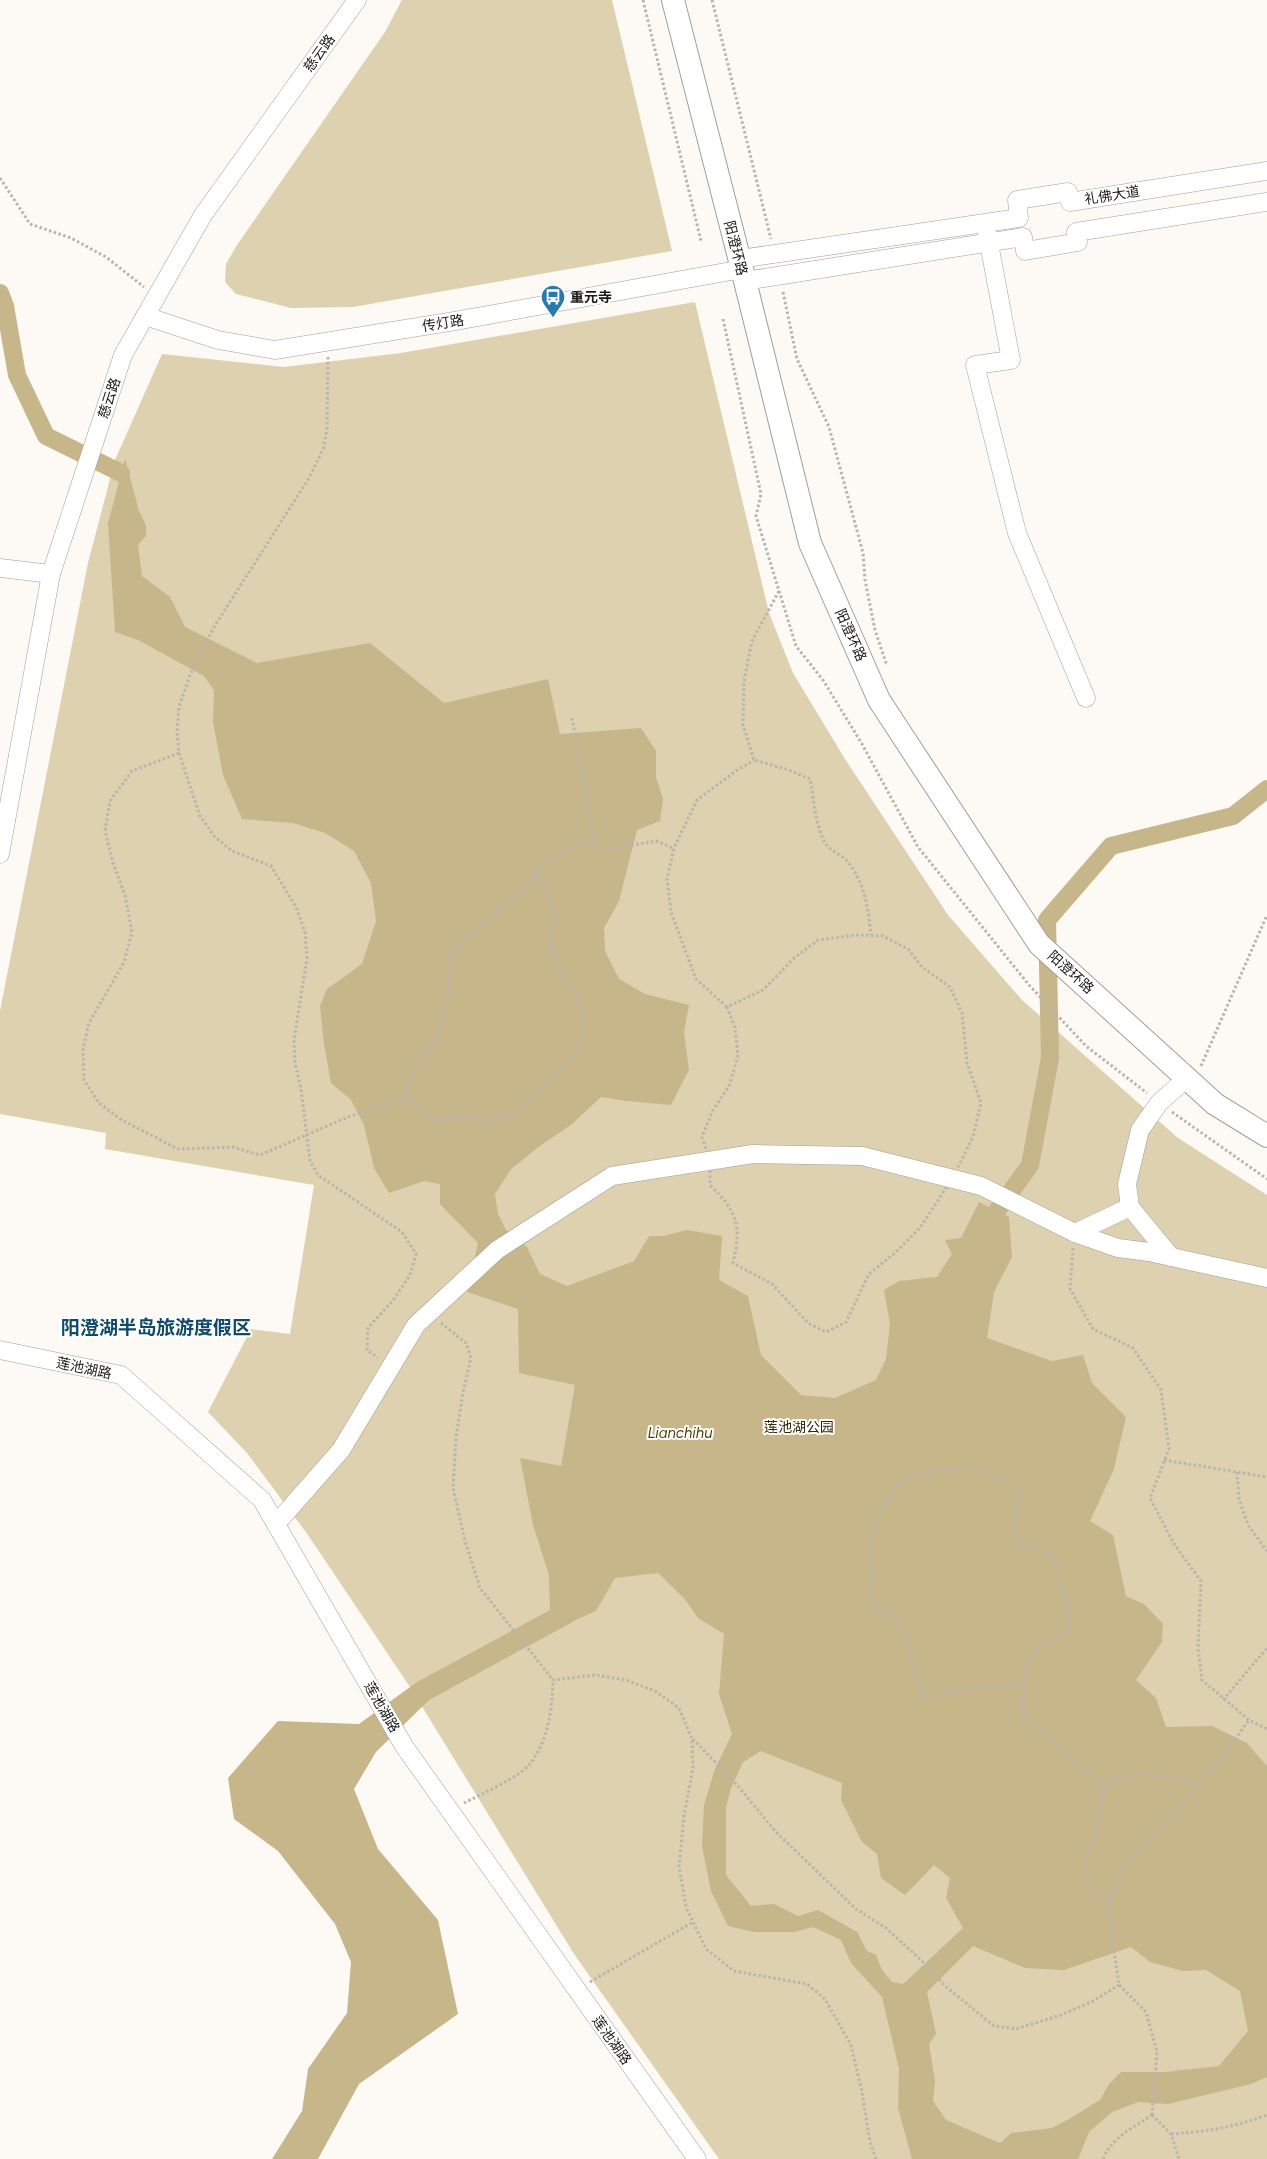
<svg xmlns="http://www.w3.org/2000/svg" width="1267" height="2159" viewBox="0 0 1267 2159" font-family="Figtree,'Noto Sans SC',sans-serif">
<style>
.green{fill:#ddd1b0}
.water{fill:#c7b68a;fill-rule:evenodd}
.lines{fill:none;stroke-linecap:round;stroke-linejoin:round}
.canal{stroke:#c7b68a;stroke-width:18}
.minor-casing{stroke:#a19f9a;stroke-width:19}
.major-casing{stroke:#a19f9a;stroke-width:24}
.path{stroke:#b8b5b1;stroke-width:3;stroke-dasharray:2.5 2.5;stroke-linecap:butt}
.minor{stroke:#fff;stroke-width:18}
.major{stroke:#fff;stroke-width:22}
.labels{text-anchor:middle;stroke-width:4;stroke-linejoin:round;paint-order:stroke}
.street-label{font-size:14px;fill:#1c1b19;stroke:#fff}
.poi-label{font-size:14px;font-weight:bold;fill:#1c1b19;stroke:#fff;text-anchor:start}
.park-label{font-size:14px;fill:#342702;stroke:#fff}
.water-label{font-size:15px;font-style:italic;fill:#513f04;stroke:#fff}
.district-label{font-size:19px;font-weight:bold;fill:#104a6b;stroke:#fff}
</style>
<rect width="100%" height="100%" fill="#fdfaf5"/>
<g class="green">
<path d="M 402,0 L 612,0 L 672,251 L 353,307 L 291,308 L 236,294 L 225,282 L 226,264 L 237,245 L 385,32 Z"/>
<path d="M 695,302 L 769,613 L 793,673 L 845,759 L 948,915 L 1022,1000 L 1178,1138 L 1267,1195 L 1267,2159 L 719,2159 L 574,1954 L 410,1687 L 308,1535 L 247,1453 L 208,1412 L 251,1329 L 290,1334 L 314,1185 L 105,1149 L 106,1133 L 0,1114 L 0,1011 L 88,563 L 115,460 L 162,354 L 284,367 L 401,353 Z"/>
</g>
<path class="water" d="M 125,459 L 139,511 L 146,525 L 146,536 L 138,545 L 142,576 L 170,597 L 185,627 L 257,663 L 370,643 L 444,703 L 548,679 L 560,734 L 641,728 L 656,751 L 656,777 L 663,799 L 660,821 L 637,830 L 619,901 L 604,928 L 605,951 L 619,979 L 645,994 L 689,1005 L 684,1032 L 689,1070 L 671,1105 L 627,1101 L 601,1097 L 572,1124 L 540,1146 L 511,1169 L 495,1194 L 498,1214 L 506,1230 L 527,1247 L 540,1274 L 567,1286 L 634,1261 L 649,1236 L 664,1236 L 687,1230 L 722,1236 L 719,1280 L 748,1296 L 761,1355 L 801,1395 L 835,1398 L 876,1380 L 886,1359 L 890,1324 L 884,1290 L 899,1281 L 937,1277 L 952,1254 L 945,1240 L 961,1238 L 979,1202 L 1009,1217 L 1012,1257 L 994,1292 L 987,1338 L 1052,1361 L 1083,1355 L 1092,1383 L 1126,1417 L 1114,1469 L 1090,1521 L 1113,1535 L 1126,1596 L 1144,1604 L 1163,1624 L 1162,1642 L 1136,1680 L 1156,1698 L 1166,1727 L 1212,1726 L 1247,1743 L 1267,1766 L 1267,2077 L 1251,2084 L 1168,2104 L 1138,2102 L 1112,2112 L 1089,2132 L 1078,2159 L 912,2159 L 898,2108 L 899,2069 L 882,1997 L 851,1963 L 841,1940 L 813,1927 L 794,1932 L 754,1932 L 728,1926 L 711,1891 L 702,1846 L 704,1805 L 715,1769 L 732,1734 L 719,1694 L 724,1634 L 698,1618 L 684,1598 L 658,1573 L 615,1578 L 596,1611 L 578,1619 L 429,1700 L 376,1752 L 354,1789 L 378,1849 L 438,1920 L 458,2014 L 359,2084 L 318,2159 L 272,2159 L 302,2111 L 308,2069 L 347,2013 L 351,1962 L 335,1924 L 278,1851 L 234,1819 L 228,1778 L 278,1721 L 359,1724 L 417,1682 L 550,1610 L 549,1575 L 533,1525 L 520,1458 L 561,1466 L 575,1385 L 519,1373 L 518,1309 L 467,1292 L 478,1243 L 440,1204 L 440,1184 L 424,1181 L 389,1193 L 374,1168 L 364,1125 L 351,1100 L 331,1083 L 324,1044 L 320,1006 L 327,989 L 362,964 L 376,921 L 371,883 L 354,851 L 325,833 L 293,823 L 242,819 L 223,775 L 213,722 L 214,690 L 204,676 L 138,640 L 115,632 L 108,523 ZM 761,1751 L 842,1783 L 841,1800 L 862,1842 L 877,1854 L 881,1878 L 905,1895 L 934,1865 L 950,1878 L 946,1898 L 963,1928 L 903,1984 L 892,1982 L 882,1970 L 876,1955 L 867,1951 L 857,1932 L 818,1910 L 798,1916 L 774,1904 L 751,1906 L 726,1875 L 726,1808 L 731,1788 L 743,1762 ZM 973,1946 L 1025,1968 L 1064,1970 L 1131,1947 L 1150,1962 L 1183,1971 L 1206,1970 L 1240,1991 L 1248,2031 L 1219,2066 L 1165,2072 L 1121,2072 L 1109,2084 L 1100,2100 L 1069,2119 L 1052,2128 L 1011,2133 L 1000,2143 L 946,2120 L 933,2101 L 935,2081 L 929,2044 L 936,2034 L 927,1992 Z"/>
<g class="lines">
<g class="canal">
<path d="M 0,293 L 5,306 L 17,375 L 46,436 L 121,473"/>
<path d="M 997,1211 L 1030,1165 L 1050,1058 L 1047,920 L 1111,846 L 1233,816 L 1267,789"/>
</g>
<defs>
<g id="minor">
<path d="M 987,233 L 1011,360 L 975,365 L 1017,533 L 1086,698"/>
<path d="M 740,259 L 1019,218 L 1017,200 L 1068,192 L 1070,202 L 1267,171"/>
<path d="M 745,281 L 1023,237 L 1025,251 L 1078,242 L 1076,232 L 1267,202"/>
<path d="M 145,316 L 218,340 L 275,350 L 455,321 L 742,269"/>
<path d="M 0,568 L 51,574"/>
<path d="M 0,854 L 51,574 L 123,355 L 203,215 L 357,0"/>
<path d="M 1075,1233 L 1130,1207"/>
<path d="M 1171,1257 L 1130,1207 L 1127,1184 L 1140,1130 L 1159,1103 L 1187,1078"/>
<path d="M 0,1350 L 121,1375 L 262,1500 L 404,1746 L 697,2159"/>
<path d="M 276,1524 L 341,1450 L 416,1325 L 497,1250 L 612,1176 L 753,1154 L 862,1156 L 981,1186 L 1075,1233 L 1118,1248 L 1149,1252 L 1267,1278"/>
</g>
<path id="major" d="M 673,0 L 742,269 L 810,543 L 879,700 L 1039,944 L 1215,1104 L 1267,1136"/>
</defs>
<use href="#minor" class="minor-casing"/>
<use href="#major" class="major-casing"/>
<g class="path">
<path d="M 643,0 L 701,241"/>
<path d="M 712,0 L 771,239"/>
<path d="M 0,178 L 30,224 L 71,238 L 106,257 L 144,287"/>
<path d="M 783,292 L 797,359 L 829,427 L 863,553 L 865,580 L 875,630 L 887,666"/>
<path d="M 723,319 L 761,494 L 756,516 L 796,646 L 823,680 L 862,744 L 918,847 L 1029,985 L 1086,1046 L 1147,1093"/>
<path d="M 328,357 L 327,428 L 324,447 L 309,478 L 214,627 L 190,675 L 179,707 L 177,732 L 179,753 L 200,816 L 214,836 L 232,851 L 271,866 L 296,907 L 305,932 L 307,958 L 294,1040 L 295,1063 L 301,1089 L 310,1161 L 318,1175 L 402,1232 L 416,1254 L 410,1275 L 394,1299 L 368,1328 L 367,1350 L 378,1358"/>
<path d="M 779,591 L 752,641 L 744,681 L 743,725 L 754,760 L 789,770 L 810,779 C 814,800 815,824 825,843 C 829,850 840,854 846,860 C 865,881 868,908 871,935"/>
<path d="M 572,718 L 597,851 L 656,841 L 673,848"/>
<path d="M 179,753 L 132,771 L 110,801 L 105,831 L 113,863 L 125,895 L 132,932 L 124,962 L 89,1023 L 83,1049 L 84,1080 L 99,1103 L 120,1119 L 178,1149 L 233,1147 L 260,1155 L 348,1117 L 411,1096"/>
<path d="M 536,869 L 557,916 L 550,945 L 561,974 L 576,993 L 583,1019 L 580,1040 L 563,1067 L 540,1091 L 509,1116 L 485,1120 L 464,1117 L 435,1120 L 420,1114 L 407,1089 L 415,1067 L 435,1040 L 446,1008 L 452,951 L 532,881 L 536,869 L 567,848 L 596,842"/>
<path d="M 856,935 L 883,936 L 908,949 L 922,967 L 950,987 L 962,1013 L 967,1063 L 981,1103 L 973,1137 L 952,1179 L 920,1228 L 895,1253 L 869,1274 L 846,1322 L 826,1332 L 808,1323 L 772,1284 L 733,1263 C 742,1226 737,1211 710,1185 L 710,1161 L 702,1137 L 713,1110 L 729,1086 L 738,1056 L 735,1028 L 727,1007 L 763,990 L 794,958 L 818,940 Z"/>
<path d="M 727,1007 L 696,979 L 671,912 L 667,879 L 674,848 L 697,800 L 736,771 L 754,760"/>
<path d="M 1201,1066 L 1267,915"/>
<path d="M 1172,1112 L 1267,1179"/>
<path d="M 1073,1248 L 1070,1289 L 1093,1329 L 1133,1348 L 1161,1390 L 1169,1449 L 1150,1498 L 1174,1544 L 1201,1581 L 1198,1648 L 1202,1680 L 1249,1720 L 1267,1729"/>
<path d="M 441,1323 L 466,1343 L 471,1358 L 463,1392 L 456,1438 L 453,1488 L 465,1541 L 480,1588 L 553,1680"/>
<path d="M 1164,1460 L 1267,1477"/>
<path d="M 1237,1472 L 1239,1499 L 1248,1525 L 1267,1551"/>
<path d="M 1024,1683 L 964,1690 L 925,1699 L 899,1620 L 873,1608 L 870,1547 L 880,1509 L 903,1480 L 937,1470 L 974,1468 L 1008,1480 L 1020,1498 L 1012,1537 L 1020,1546 L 1043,1549 L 1053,1559 L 1070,1610 L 1066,1633 L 1037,1648 L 1027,1662 L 1021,1713 L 1105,1789"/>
<path d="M 1223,1700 L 1267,1648"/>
<path d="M 693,1739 L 738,1786 L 776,1832 L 856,1909 L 886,1928 L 920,1959 L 945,1986 L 994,2026 L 1016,2029 L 1061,2015 L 1095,2000 L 1119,1985"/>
<path d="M 464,1803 C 480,1795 521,1776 530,1764 C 549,1739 552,1710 553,1680 L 595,1675 L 626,1680 L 655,1691 L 679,1708 L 692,1739 L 693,1768 L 684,1816 L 679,1866 L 686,1907 L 706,1949 L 734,1971 L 807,1984 L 825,1999 L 851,2045 L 862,2092 L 870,2142 L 876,2159"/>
<path d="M 1108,1908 L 1086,1877 L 1086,1855 L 1096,1836 L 1103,1793 L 1111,1780 C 1140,1769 1170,1777 1199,1784"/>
<path d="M 590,1982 L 693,1922"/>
<path d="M 1152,2115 L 1157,2052 L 1146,2012 L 1119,1985 L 1108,1909 L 1118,1872 L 1214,1768 L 1249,1720"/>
<path d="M 1152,2115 L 1171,2134 L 1179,2159"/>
<path d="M 1171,2134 C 1205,2132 1235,2127 1267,2115"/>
<path d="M 1103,2159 C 1111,2138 1134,2127 1152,2115"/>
</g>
<use href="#minor" class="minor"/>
<use href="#major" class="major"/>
</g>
<defs>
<symbol id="bus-pin" viewBox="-11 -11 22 30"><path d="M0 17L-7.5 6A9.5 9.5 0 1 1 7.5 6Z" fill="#287aab" stroke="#fff"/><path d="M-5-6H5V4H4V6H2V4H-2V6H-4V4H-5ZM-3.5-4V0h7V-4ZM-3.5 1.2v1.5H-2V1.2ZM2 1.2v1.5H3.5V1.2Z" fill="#fff"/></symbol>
</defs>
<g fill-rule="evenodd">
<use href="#bus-pin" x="539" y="283" width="28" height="38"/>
</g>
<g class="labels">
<g class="street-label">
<text transform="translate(319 53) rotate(-54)" y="5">慈云路</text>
<text transform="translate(1112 195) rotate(-9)" y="5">礼佛大道</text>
<text transform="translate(736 248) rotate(76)" y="5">阳澄环路</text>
<text transform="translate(443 323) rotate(-9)" y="5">传灯路</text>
<text transform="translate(109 398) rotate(-72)" y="5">慈云路</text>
<text transform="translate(851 635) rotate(66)" y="5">阳澄环路</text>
<text transform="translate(1071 972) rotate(42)" y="5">阳澄环路</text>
<text transform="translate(84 1368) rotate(12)" y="5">莲池湖路</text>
<text transform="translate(382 1707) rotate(60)" y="5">莲池湖路</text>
<text transform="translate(612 2040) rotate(55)" y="5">莲池湖路</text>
</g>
<g class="poi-label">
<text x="570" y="302">重元寺</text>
</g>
<g class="park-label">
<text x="799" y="1432">莲池湖公园</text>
</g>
<g class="water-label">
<text x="680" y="1438">Lianchihu</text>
</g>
<g class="district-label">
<text x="156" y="1334">阳澄湖半岛旅游度假区</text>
</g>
</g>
</svg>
